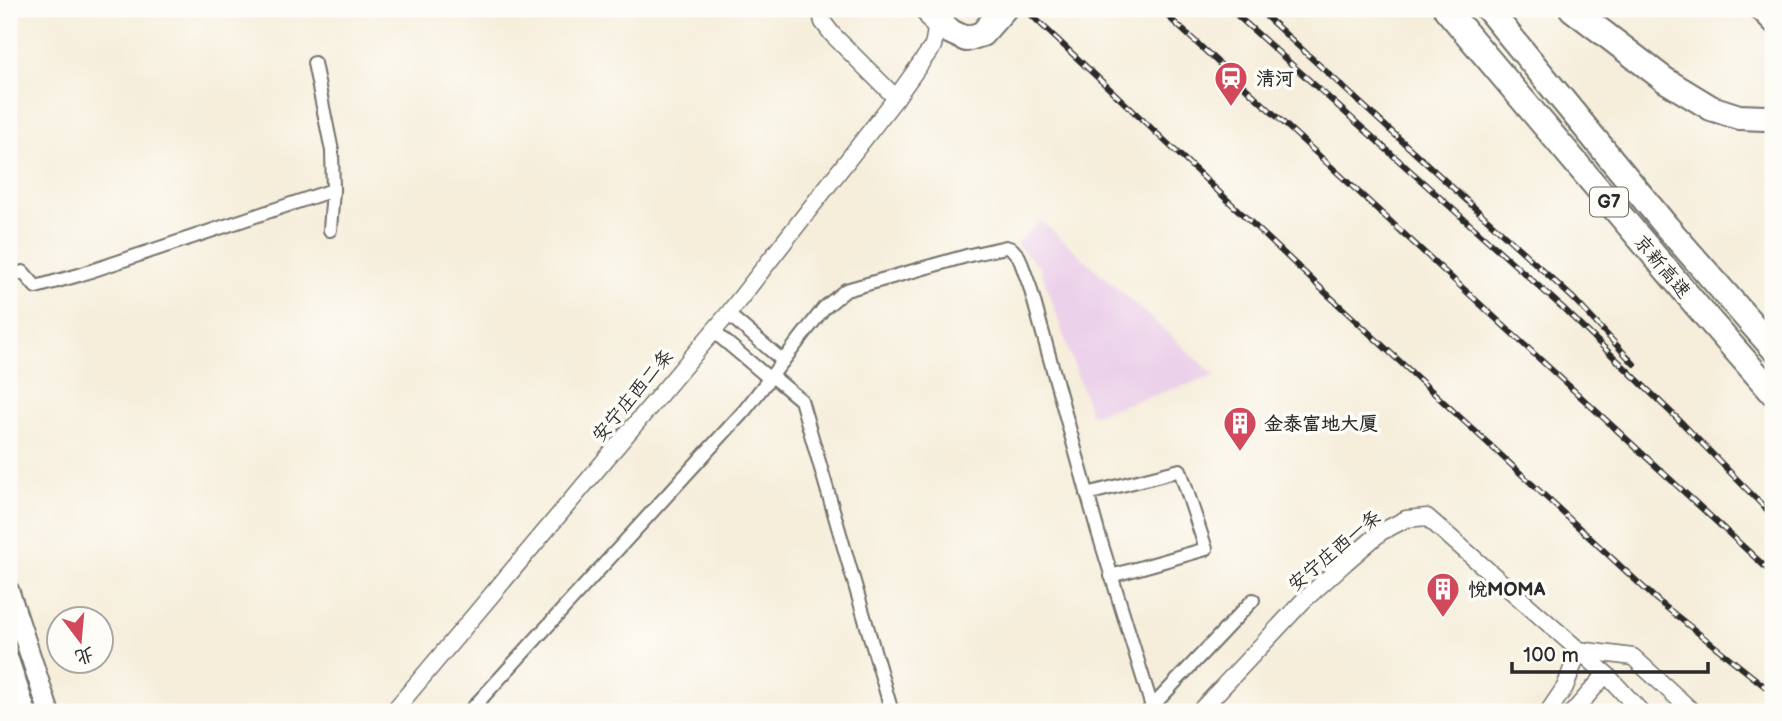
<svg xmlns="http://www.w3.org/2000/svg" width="1782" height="721" viewBox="0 0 1782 721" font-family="'Balsamiq Sans','LXGW WenKai TC',sans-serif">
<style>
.built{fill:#ecd1ea}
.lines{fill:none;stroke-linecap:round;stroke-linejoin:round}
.minor-casing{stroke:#726f69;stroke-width:16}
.tertiary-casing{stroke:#726f69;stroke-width:19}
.secondary-casing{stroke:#726f69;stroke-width:23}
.motorway-casing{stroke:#726f69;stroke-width:28}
.minor{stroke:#fff;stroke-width:12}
.tertiary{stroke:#fff;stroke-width:16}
.secondary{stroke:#fff;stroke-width:19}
.motorway{stroke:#fff;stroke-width:24}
.rail-casing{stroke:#2b2b2b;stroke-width:6}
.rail{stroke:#fdfcf7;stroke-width:3.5;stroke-dasharray:10;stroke-linecap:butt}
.labels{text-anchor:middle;stroke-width:7;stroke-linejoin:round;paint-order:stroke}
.shield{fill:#fdfcf7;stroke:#6a6a68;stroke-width:2}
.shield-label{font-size:18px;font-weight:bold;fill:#2b2b2b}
.poi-label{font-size:19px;font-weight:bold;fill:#2b2b2b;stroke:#fdfcf7;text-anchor:start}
.street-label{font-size:19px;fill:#2b2b2b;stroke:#fdfcf7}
</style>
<rect width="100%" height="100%" fill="#fdfcf7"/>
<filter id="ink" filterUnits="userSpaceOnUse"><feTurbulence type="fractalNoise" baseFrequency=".0143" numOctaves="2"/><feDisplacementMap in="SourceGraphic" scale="14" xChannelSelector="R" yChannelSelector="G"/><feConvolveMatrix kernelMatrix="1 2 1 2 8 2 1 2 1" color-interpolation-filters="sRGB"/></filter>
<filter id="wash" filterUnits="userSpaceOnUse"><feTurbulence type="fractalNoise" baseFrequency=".00686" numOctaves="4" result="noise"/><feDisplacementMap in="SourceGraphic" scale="28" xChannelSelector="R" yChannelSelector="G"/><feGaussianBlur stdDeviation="1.57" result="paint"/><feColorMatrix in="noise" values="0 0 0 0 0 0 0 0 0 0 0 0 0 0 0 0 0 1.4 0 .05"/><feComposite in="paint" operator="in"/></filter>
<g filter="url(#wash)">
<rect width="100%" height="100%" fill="#f6eedb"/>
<path class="built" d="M 1040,220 L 1216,376 L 1091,415 L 1040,267 L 1016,244 Z"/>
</g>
<g filter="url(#ink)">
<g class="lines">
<defs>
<g id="minor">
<path d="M 1754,9 L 1773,28"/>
<path d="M 314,63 L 332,151 L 333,190 L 330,230"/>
<path d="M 9,276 L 23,272 L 36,287 L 79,275 L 333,190"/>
<path d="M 728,314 L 783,361"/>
<path d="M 713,331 L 770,379"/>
<path d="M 772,376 L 801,400 L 892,712"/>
<path d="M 1087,494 L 1180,470 L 1206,549 L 1111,576"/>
<path d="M 469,712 L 745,410 L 824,308 L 846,290 L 970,255 L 1006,247 L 1012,249 L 1019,257 L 1030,287 L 1098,532 L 1152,707"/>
<path d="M 1147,712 L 1253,600"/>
</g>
<g id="tertiary">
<path d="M 820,9 L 823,22 L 832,34 L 896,98"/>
<path d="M 393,712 L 728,314 L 896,98 L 933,46 L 936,30 L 927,16"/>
<path d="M 1199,712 L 1303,601 L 1346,562 L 1381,532 L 1406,519 L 1427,517 L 1606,674 L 1641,712"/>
<path d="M 1548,712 L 1565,687 L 1579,650 L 1633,657 L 1693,712"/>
<path d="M 1573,712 L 1606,674"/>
</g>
<g id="secondary">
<path d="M 9,591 L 49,712"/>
<path d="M 9,661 L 26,712"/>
</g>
<g id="motorway">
<path d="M 927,9 L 951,32 L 966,39 L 982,34 L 1004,9"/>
<path d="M 1446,9 L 1697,306 L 1773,393"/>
<path d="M 1488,9 L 1667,227 L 1773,348"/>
<path d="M 1572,9 L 1665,80 L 1711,108 L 1739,117 L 1765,118 L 1773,117"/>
</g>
</defs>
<use href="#minor" class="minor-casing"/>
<use href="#tertiary" class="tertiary-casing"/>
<use href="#secondary" class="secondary-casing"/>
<use href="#motorway" class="motorway-casing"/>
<use href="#minor" class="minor"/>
<use href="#tertiary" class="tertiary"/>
<use href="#secondary" class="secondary"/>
<use href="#motorway" class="motorway"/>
<defs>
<g id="rail">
<path d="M 1025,9 L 1327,294 L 1657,600 L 1773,693"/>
<path d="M 1160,9 L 1773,574"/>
<path d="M 1230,9 L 1563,308 L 1683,424 L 1773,516"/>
<path d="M 1258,9 L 1574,299 L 1634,364"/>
</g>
</defs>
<use href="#rail" class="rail-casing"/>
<use href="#rail" class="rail"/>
</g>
</g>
<defs>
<symbol id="station-pin" viewBox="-11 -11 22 30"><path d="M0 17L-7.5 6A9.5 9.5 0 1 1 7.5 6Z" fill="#d1495b" stroke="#fdfcf7"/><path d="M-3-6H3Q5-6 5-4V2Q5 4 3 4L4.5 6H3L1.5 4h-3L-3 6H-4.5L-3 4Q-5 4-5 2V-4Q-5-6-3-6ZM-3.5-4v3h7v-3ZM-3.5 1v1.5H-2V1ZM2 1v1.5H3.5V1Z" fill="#fff"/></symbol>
<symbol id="building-pin" viewBox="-11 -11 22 30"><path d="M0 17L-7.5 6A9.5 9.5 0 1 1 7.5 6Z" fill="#d1495b" stroke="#fdfcf7"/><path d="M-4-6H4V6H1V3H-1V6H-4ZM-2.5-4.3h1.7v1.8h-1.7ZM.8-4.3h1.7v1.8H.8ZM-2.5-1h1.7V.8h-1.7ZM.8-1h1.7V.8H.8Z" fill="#fff"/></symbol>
</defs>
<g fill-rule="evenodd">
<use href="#station-pin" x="1212" y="59" width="38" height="52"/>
<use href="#building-pin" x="1221" y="404" width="38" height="52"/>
<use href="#building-pin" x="1424" y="570" width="38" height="52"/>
</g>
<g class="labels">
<rect class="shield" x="1590" y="187.5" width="38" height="29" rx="5"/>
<g class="shield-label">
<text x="1609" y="208">G7</text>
</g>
<g class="poi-label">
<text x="1256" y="85">清河</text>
<text x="1264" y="430">金泰富地大厦</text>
<text x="1468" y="596">悦MOMA</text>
</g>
<g class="street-label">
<text transform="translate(1663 266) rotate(50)" y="7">京新高速</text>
<text transform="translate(632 395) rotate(-50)" y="7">安宁庄西二条</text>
<text transform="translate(1334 550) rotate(-40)" y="7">安宁庄西一条</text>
</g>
</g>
<rect width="1782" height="721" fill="none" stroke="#fdfcf7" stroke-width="35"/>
<g transform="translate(80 640) rotate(164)"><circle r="33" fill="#fdfcf7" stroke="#a9a8a5" stroke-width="2"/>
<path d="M0-5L12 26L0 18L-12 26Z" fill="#d1495b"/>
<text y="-10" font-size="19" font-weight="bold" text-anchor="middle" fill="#2b2b2b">北</text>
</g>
<path d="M1512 662v10h196v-10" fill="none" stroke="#2b2b2b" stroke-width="3.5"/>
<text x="1523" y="662" font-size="21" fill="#2b2b2b" stroke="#fdfcf7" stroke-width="5" paint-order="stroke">100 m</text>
</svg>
